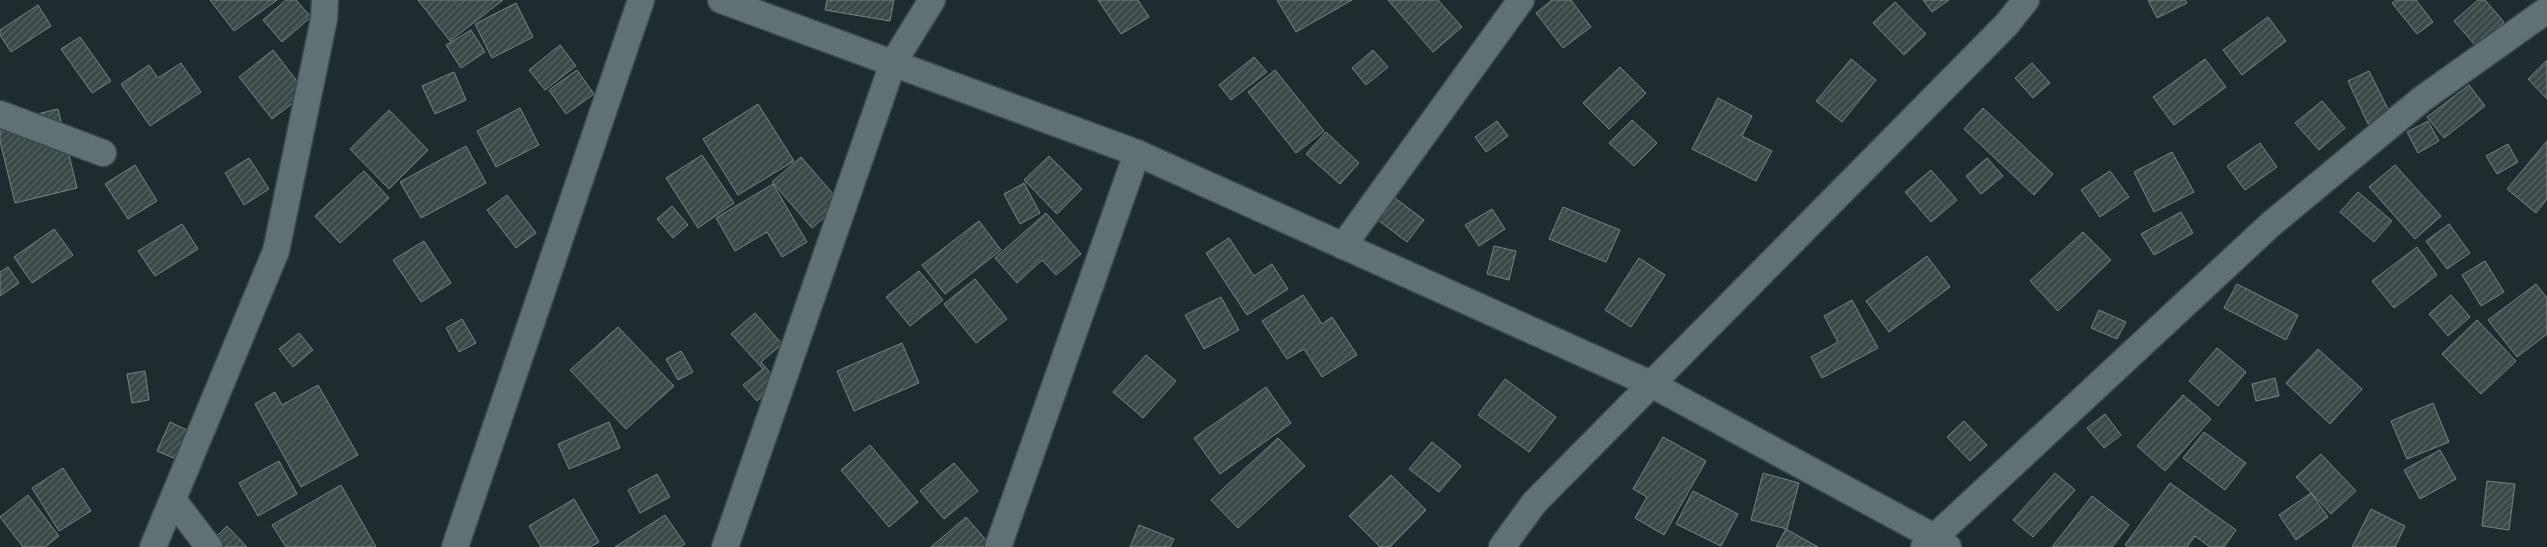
<svg xmlns="http://www.w3.org/2000/svg" width="2547" height="547" viewBox="0 0 2547 547" font-family="'Crimson Pro',serif">
<style>
.building{fill:url(#building-hatch);stroke:#748582}
.lines{fill:none;stroke-linecap:round;stroke-linejoin:round}
.minor-casing{stroke:#3b474b;stroke-width:29}
.minor{stroke:#607074;stroke-width:26}
</style>
<defs>
<pattern id="building-hatch" width="6" height="6" patternUnits="userSpaceOnUse" patternTransform="scale(1.25)"><rect width="6" height="6" fill="#3a4947"/><path d="M-1 1l2-2M0 6l6-6M5 7l2-2" fill="none" stroke="#566362"/></pattern>
</defs>
<rect width="100%" height="100%" fill="#1e2c30"/>
<g class="building">
<path d="M 210,0 L 277,0 L 234,31 Z"/>
<path d="M 286,0 L 296,0 L 311,17 L 282,42 L 263,20 Z"/>
<path d="M 418,0 L 503,0 L 450,41 Z"/>
<path d="M 827,0 L 894,0 L 890,21 L 825,10 Z"/>
<path d="M 1098,0 L 1138,0 L 1149,17 L 1121,34 Z"/>
<path d="M 1277,0 L 1352,0 L 1296,32 Z"/>
<path d="M 1388,0 L 1438,0 L 1462,27 L 1433,52 Z"/>
<path d="M 1552,0 L 1571,0 L 1591,27 L 1563,48 L 1536,13 Z"/>
<path d="M 1923,0 L 1949,0 L 1932,12 Z"/>
<path d="M 2148,0 L 2185,0 L 2187,3 L 2157,18 Z"/>
<path d="M 2396,0 L 2416,0 L 2433,22 L 2417,34 L 2392,3 Z"/>
<path d="M 2478,0 L 2485,0 L 2504,22 L 2476,46 L 2454,21 Z"/>
<path d="M 1895,2 L 1926,34 L 1904,55 L 1873,23 Z"/>
<path d="M 516,3 L 533,37 L 492,58 L 475,24 Z"/>
<path d="M 38,5 L 51,26 L 11,52 L 0,35 L 0,30 Z"/>
<path d="M 2268,17 L 2286,41 L 2242,75 L 2223,50 Z"/>
<path d="M 471,30 L 485,52 L 461,68 L 446,45 Z"/>
<path d="M 80,37 L 111,81 L 92,93 L 61,49 Z"/>
<path d="M 560,45 L 576,66 L 545,90 L 529,70 Z"/>
<path d="M 273,50 L 306,93 L 272,119 L 239,77 Z"/>
<path d="M 1373,50 L 1388,67 L 1366,85 L 1352,68 Z"/>
<path d="M 1254,57 L 1267,72 L 1231,100 L 1219,85 Z"/>
<path d="M 1851,59 L 1876,80 L 1842,122 L 1816,101 Z"/>
<path d="M 2205,59 L 2226,87 L 2174,125 L 2153,97 Z"/>
<path d="M 2547,60 L 2547,99 L 2528,79 Z"/>
<path d="M 181,63 L 201,92 L 150,126 L 121,84 L 149,65 L 158,78 Z"/>
<path d="M 2032,63 L 2050,83 L 2033,98 L 2015,78 Z"/>
<path d="M 1620,67 L 1646,93 L 1609,129 L 1583,103 Z"/>
<path d="M 577,70 L 594,94 L 566,114 L 549,90 Z"/>
<path d="M 1275,70 L 1324,131 L 1296,153 L 1248,92 Z"/>
<path d="M 2369,71 L 2390,113 L 2368,124 L 2348,81 Z"/>
<path d="M 454,72 L 466,100 L 435,114 L 422,86 Z"/>
<path d="M 2469,85 L 2485,106 L 2444,138 L 2427,117 Z"/>
<path d="M 1718,98 L 1752,116 L 1742,136 L 1772,151 L 1756,181 L 1692,149 Z"/>
<path d="M 2322,101 L 2345,128 L 2319,150 L 2295,123 Z"/>
<path d="M 758,104 L 794,161 L 738,195 L 703,139 Z"/>
<path d="M 520,108 L 539,145 L 496,167 L 477,131 Z"/>
<path d="M 1983,108 L 2053,174 L 2034,195 L 1964,129 Z"/>
<path d="M 58,109 L 77,188 L 15,203 L 0,141 L 0,123 Z"/>
<path d="M 389,110 L 428,150 L 389,189 L 350,149 Z"/>
<path d="M 1632,120 L 1657,143 L 1634,166 L 1609,143 Z"/>
<path d="M 1497,121 L 1508,136 L 1486,152 L 1475,137 Z"/>
<path d="M 2428,121 L 2439,141 L 2418,153 L 2407,132 Z"/>
<path d="M 1326,132 L 1359,163 L 1340,184 L 1306,154 Z"/>
<path d="M 2547,141 L 2547,199 L 2536,213 L 2507,189 Z"/>
<path d="M 2260,143 L 2277,167 L 2245,190 L 2227,166 Z"/>
<path d="M 2508,144 L 2518,162 L 2497,174 L 2486,156 Z"/>
<path d="M 466,146 L 486,183 L 421,218 L 400,182 Z"/>
<path d="M 2172,152 L 2194,192 L 2154,212 L 2134,172 Z"/>
<path d="M 702,155 L 734,203 L 698,228 L 666,178 Z"/>
<path d="M 1049,156 L 1082,189 L 1057,214 L 1024,180 Z"/>
<path d="M 801,157 L 841,203 L 812,228 L 772,182 Z"/>
<path d="M 249,158 L 269,189 L 244,205 L 225,173 Z"/>
<path d="M 1987,158 L 2003,176 L 1981,194 L 1966,176 Z"/>
<path d="M 135,165 L 157,201 L 128,219 L 105,184 Z"/>
<path d="M 2395,165 L 2441,216 L 2415,239 L 2369,187 Z"/>
<path d="M 1931,170 L 1957,200 L 1931,222 L 1905,192 Z"/>
<path d="M 364,171 L 389,198 L 340,243 L 315,216 Z"/>
<path d="M 2110,171 L 2129,197 L 2100,217 L 2081,190 Z"/>
<path d="M 1024,183 L 1040,213 L 1020,224 L 1004,194 Z"/>
<path d="M 773,184 L 807,242 L 782,257 L 767,232 L 735,251 L 716,218 Z"/>
<path d="M 2358,192 L 2392,221 L 2374,242 L 2340,212 Z"/>
<path d="M 507,195 L 536,233 L 516,248 L 487,210 Z"/>
<path d="M 1395,198 L 1424,220 L 1407,242 L 1378,220 Z"/>
<path d="M 672,206 L 688,225 L 673,238 L 657,219 Z"/>
<path d="M 1563,207 L 1620,230 L 1606,262 L 1549,239 Z"/>
<path d="M 1492,209 L 1505,229 L 1479,246 L 1465,225 Z"/>
<path d="M 2181,212 L 2193,233 L 2154,255 L 2141,234 Z"/>
<path d="M 1046,213 L 1081,254 L 1056,275 L 1042,260 L 1017,283 L 995,258 Z"/>
<path d="M 979,221 L 1001,250 L 945,294 L 922,265 Z"/>
<path d="M 182,224 L 198,249 L 155,276 L 138,251 Z"/>
<path d="M 2449,224 L 2470,253 L 2447,269 L 2426,241 Z"/>
<path d="M 54,229 L 73,255 L 32,283 L 14,257 Z"/>
<path d="M 2083,232 L 2111,260 L 2058,311 L 2030,281 Z"/>
<path d="M 1229,238 L 1254,276 L 1272,264 L 1288,289 L 1247,315 L 1206,253 Z"/>
<path d="M 424,241 L 451,283 L 421,302 L 393,260 Z"/>
<path d="M 1494,246 L 1516,251 L 1509,280 L 1487,274 Z"/>
<path d="M 2417,247 L 2437,275 L 2394,308 L 2372,281 Z"/>
<path d="M 1927,256 L 1950,287 L 1889,332 L 1866,301 Z"/>
<path d="M 1639,258 L 1665,275 L 1631,327 L 1605,310 Z"/>
<path d="M 2485,261 L 2504,292 L 2481,306 L 2462,275 Z"/>
<path d="M 8,267 L 19,283 L 0,296 L 0,272 Z"/>
<path d="M 919,271 L 943,300 L 910,326 L 886,297 Z"/>
<path d="M 975,279 L 1007,319 L 976,343 L 944,304 Z"/>
<path d="M 2237,284 L 2298,315 L 2286,340 L 2224,308 Z"/>
<path d="M 2536,284 L 2547,298 L 2547,334 L 2517,357 L 2488,320 Z"/>
<path d="M 1303,295 L 1322,324 L 1332,317 L 1357,355 L 1322,377 L 1304,349 L 1287,359 L 1262,321 Z"/>
<path d="M 2451,295 L 2470,317 L 2448,336 L 2429,314 Z"/>
<path d="M 1221,297 L 1239,330 L 1204,349 L 1185,315 Z"/>
<path d="M 1852,300 L 1878,348 L 1822,378 L 1811,357 L 1838,342 L 1824,316 Z"/>
<path d="M 2099,310 L 2126,322 L 2117,339 L 2091,328 Z"/>
<path d="M 755,313 L 782,344 L 761,362 L 778,382 L 757,401 L 743,385 L 763,369 L 731,334 Z"/>
<path d="M 462,319 L 476,343 L 459,352 L 446,328 Z"/>
<path d="M 2477,320 L 2516,361 L 2481,394 L 2442,354 Z"/>
<path d="M 618,327 L 674,386 L 626,429 L 570,370 Z"/>
<path d="M 299,333 L 313,350 L 293,367 L 279,349 Z"/>
<path d="M 902,343 L 919,383 L 854,411 L 837,371 Z"/>
<path d="M 2217,348 L 2246,372 L 2218,406 L 2189,381 Z"/>
<path d="M 2318,349 L 2362,389 L 2330,424 L 2286,383 Z"/>
<path d="M 681,351 L 693,372 L 678,380 L 666,359 Z"/>
<path d="M 1146,355 L 1176,381 L 1143,418 L 1113,392 Z"/>
<path d="M 145,371 L 149,400 L 132,403 L 127,374 Z"/>
<path d="M 2275,378 L 2279,396 L 2256,401 L 2252,384 Z"/>
<path d="M 1505,379 L 1556,417 L 1529,452 L 1478,415 Z"/>
<path d="M 318,385 L 358,455 L 301,487 L 255,404 L 275,392 L 282,405 Z"/>
<path d="M 1266,387 L 1291,423 L 1220,474 L 1194,438 Z"/>
<path d="M 2183,395 L 2211,419 L 2165,471 L 2137,446 Z"/>
<path d="M 2433,403 L 2449,442 L 2407,459 L 2391,421 Z"/>
<path d="M 2105,414 L 2121,435 L 2104,448 L 2087,428 Z"/>
<path d="M 1964,421 L 1987,445 L 1970,461 L 1947,437 Z"/>
<path d="M 170,422 L 189,431 L 176,459 L 157,451 Z"/>
<path d="M 609,422 L 620,448 L 569,469 L 558,444 Z"/>
<path d="M 2204,432 L 2246,463 L 2225,490 L 2183,458 Z"/>
<path d="M 1663,437 L 1706,461 L 1664,535 L 1635,518 L 1647,497 L 1633,489 Z"/>
<path d="M 1278,438 L 1305,466 L 1238,528 L 1211,500 Z"/>
<path d="M 1432,442 L 1461,466 L 1439,492 L 1409,469 Z"/>
<path d="M 870,445 L 918,502 L 889,527 L 841,470 Z"/>
<path d="M 2440,450 L 2456,479 L 2420,499 L 2404,470 Z"/>
<path d="M 2321,454 L 2356,491 L 2331,514 L 2296,477 Z"/>
<path d="M 279,461 L 297,494 L 258,516 L 239,483 Z"/>
<path d="M 954,463 L 978,491 L 944,519 L 920,491 Z"/>
<path d="M 63,468 L 91,511 L 59,531 L 32,488 Z"/>
<path d="M 1763,473 L 1799,483 L 1787,529 L 1751,520 Z"/>
<path d="M 2055,473 L 2075,490 L 2033,537 L 2013,520 Z"/>
<path d="M 657,474 L 670,497 L 640,513 L 628,490 Z"/>
<path d="M 1391,475 L 1426,510 L 1390,547 L 1380,547 L 1349,516 Z"/>
<path d="M 2487,481 L 2515,484 L 2509,530 L 2482,526 Z"/>
<path d="M 2170,483 L 2236,530 L 2224,547 L 2210,547 L 2195,536 L 2187,547 L 2129,547 L 2125,545 Z"/>
<path d="M 341,485 L 376,547 L 286,547 L 272,525 Z"/>
<path d="M 1693,491 L 1738,514 L 1721,546 L 1676,524 Z"/>
<path d="M 2311,493 L 2328,517 L 2296,540 L 2279,515 Z"/>
<path d="M 28,495 L 59,536 L 45,547 L 23,547 L 0,517 Z"/>
<path d="M 2092,496 L 2129,525 L 2112,547 L 2052,547 Z"/>
<path d="M 574,499 L 599,542 L 590,547 L 541,547 L 529,526 Z"/>
<path d="M 2371,509 L 2405,526 L 2395,547 L 2352,547 Z"/>
<path d="M 665,515 L 685,544 L 680,547 L 615,547 Z"/>
<path d="M 966,517 L 992,547 L 931,547 Z"/>
<path d="M 1139,525 L 1174,539 L 1170,547 L 1130,547 Z"/>
<path d="M 227,526 L 247,547 L 206,547 Z"/>
<path d="M 1786,529 L 1818,547 L 1776,547 Z"/>
</g>
<g class="lines">
<defs>
<g id="minor">
<path d="M 721,0 L 1137,153 L 1651,384 L 1934,537 L 1948,547"/>
<path d="M 0,114 L 103,153"/>
<path d="M 1343,246 L 1521,0"/>
<path d="M 173,500 L 209,547"/>
<path d="M 153,547 L 276,251 L 324,19 L 325,0"/>
<path d="M 455,547 L 641,0"/>
<path d="M 725,547 L 893,63 L 932,0"/>
<path d="M 998,547 L 1137,153"/>
<path d="M 1502,547 L 1534,503 L 2007,24 L 2026,0"/>
<path d="M 1924,547 L 2270,225 L 2422,99 L 2547,10"/>
</g>
</defs>
<use href="#minor" class="minor-casing"/>
<use href="#minor" class="minor"/>
</g>
</svg>
